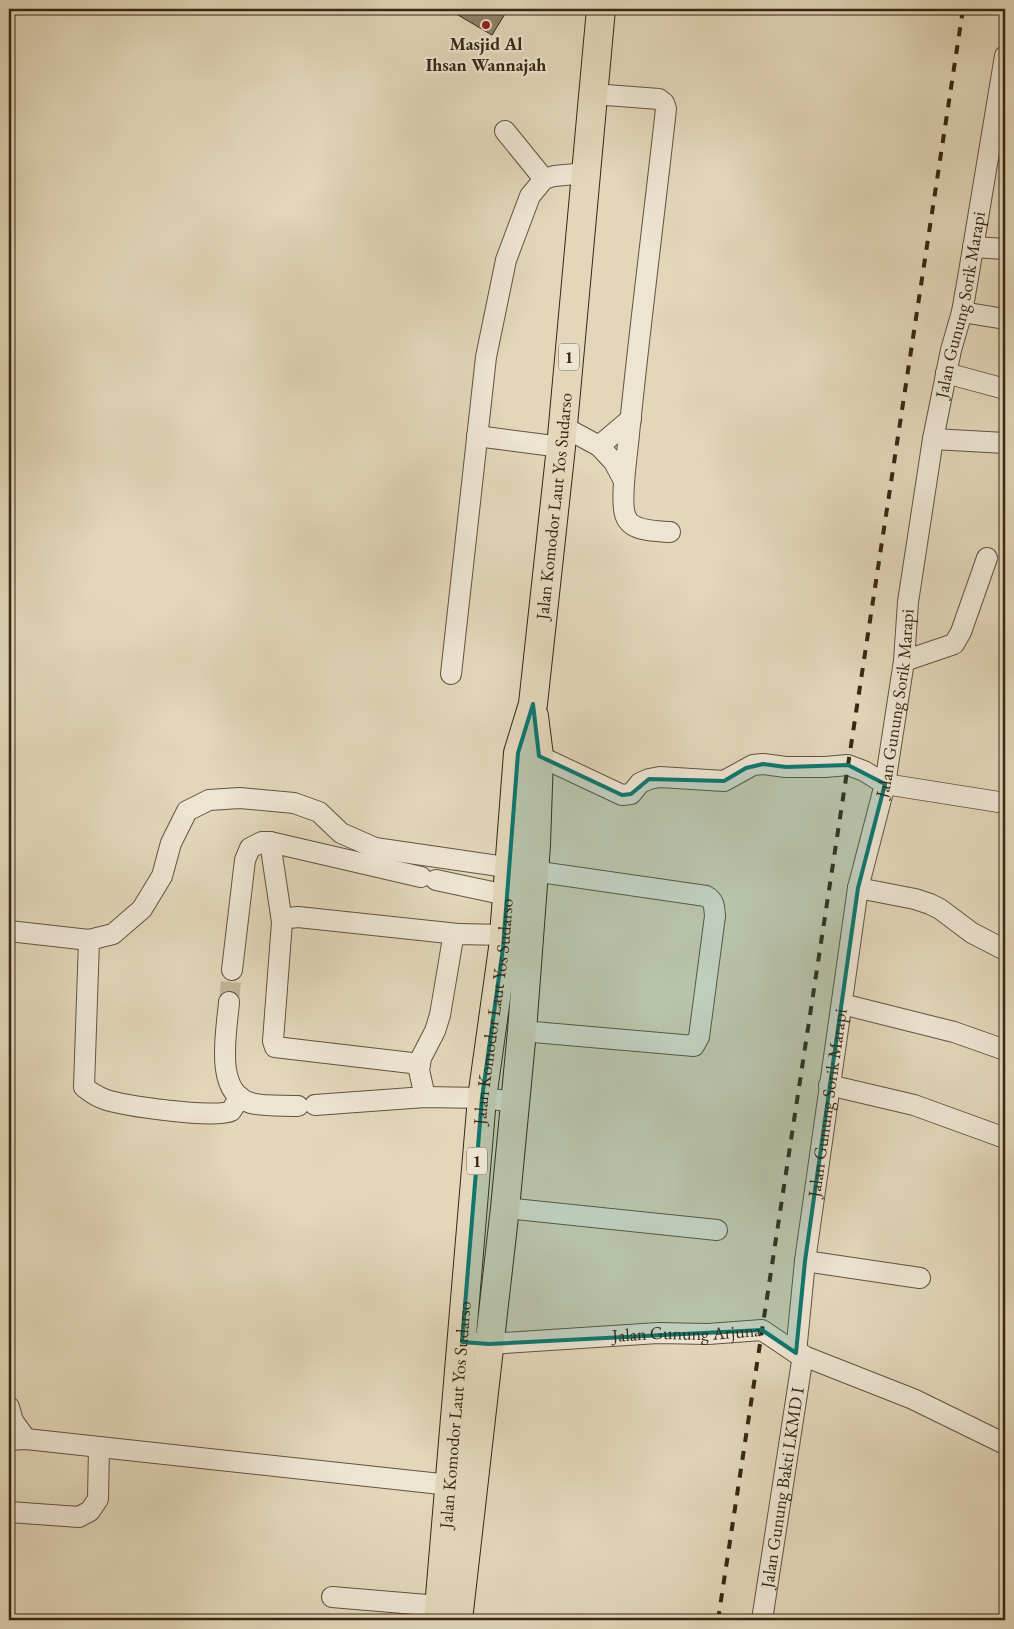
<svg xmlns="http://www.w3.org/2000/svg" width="1014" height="1629" viewBox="0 0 1014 1629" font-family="'EB Garamond',serif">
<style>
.building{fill:#90826a;stroke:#372713}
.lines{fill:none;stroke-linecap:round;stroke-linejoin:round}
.minor-tunnel{stroke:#c1b399;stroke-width:20;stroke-dasharray:20 10;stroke-linecap:butt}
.minor-casing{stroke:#62533d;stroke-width:22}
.highway-casing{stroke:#372713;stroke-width:30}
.minor{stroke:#ede4d2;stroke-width:20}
.highway{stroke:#e3d6ba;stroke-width:28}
.rail{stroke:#372713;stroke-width:4;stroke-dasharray:9 9;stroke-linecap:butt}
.marked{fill:#0f766e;fill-opacity:0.2;stroke:#0f766e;stroke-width:4;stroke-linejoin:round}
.poi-dot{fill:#8f2418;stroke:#ede4d2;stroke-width:2}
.labels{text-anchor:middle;stroke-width:4.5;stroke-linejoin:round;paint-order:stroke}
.shield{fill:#ede4d2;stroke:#6e604c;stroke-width:1}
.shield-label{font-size:16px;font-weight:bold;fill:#372713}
.poi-label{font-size:18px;font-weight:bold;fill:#372713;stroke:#ede4d2}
.street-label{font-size:18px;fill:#372713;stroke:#ede4d2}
</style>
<rect width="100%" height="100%" fill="#e3d6ba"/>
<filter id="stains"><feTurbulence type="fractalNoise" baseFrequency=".004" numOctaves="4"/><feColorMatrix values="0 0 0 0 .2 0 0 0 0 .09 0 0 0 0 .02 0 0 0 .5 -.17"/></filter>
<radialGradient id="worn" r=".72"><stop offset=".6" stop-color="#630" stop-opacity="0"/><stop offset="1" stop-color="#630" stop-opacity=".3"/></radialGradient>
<path class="building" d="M 462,9 L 508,9 L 492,35 L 458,15 Z"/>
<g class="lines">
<path class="minor-tunnel" d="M 229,1002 L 232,970"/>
<defs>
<g id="minor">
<path d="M 593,94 L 659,99 L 664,103 L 666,109 C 654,217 640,325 629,434 C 628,450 619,503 626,517 C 632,532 657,531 670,532"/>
<path d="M 505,131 L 544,179"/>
<path d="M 973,247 L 1005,249"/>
<path d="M 962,312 L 1005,319"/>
<path d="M 946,373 L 1005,389"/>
<path d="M 562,426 L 599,446 L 614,462 L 624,481"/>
<path d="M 477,436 L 561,447"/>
<path d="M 933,439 L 1005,443"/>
<path d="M 599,446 L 631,419"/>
<path d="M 904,661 L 954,644 L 961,632 L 987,558"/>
<path d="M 451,674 L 486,357 L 506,260 L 530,196 L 544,179 L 554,176 L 586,173"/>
<path d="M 528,755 L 539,756 L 622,795 L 631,794 L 640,783 L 649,779 L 660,777 L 724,781 L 753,765 L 763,764 L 786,767 L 825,767 L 848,765 L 864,771 L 885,784 L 1005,803"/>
<path d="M 270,842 L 282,922"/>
<path d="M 436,880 L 521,898"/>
<path d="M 858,888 L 915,899 L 930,904 L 940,909 L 972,933 L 1005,950"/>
<path d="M 9,931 L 89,940 L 113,934 L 142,909 L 162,876 L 171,843 L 187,811 L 209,800 L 240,798 L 294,803 L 319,812 L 341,833 L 375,848 L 706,896 C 715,901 714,907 715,916 L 699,1037 L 694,1046 L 522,1031"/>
<path d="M 89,940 L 84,1087 C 90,1092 96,1096 104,1099 C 123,1106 216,1119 231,1111 L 240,1097"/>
<path d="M 232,970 L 245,860 L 250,848 L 262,842 L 270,842 L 421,877"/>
<path d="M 229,1002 C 227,1030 213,1093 251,1103 C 266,1107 283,1105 298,1106"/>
<path d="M 842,1004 L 954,1032 L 1005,1050"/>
<path d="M 420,1064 L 275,1047 L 273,1041 L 282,922 L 289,918 L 298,917 L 458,934"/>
<path d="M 829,1085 L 914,1105 L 1005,1138"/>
<path d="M 425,1097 L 419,1070 L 421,1058 L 435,1031 L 440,1015 L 453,938 L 458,934 L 504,935"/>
<path d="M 315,1105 L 425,1097 L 482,1098 L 516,1102"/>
<path d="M 505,1208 L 717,1230"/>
<path d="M 805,1261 L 920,1278"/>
<path id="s1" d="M 476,1343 L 489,1344 L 658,1333 L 708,1334 L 762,1330 L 796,1353 L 913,1399 L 1005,1444"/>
<path id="s2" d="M 796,1353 L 805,1261 L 858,888 L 885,784 L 904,661 L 908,602 L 933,439 L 951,350 L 962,312 L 968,278 L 1005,56"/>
<path d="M 9,1407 L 13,1421 L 26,1439"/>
<path d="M 9,1440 L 26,1439 L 450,1485"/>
<path d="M 9,1512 L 79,1517 L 90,1511 L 98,1499 L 99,1447"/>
<path d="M 332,1597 L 439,1606"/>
<path id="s3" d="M 762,1620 L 803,1355"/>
</g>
<g id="highway">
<path id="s4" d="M 438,1620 L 482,1098 L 503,948 L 518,753 L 533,704 L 561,447 L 601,9"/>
<path d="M 458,1620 L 505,1208 L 522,1031 L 536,845 L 539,756 L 534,716"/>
</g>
</defs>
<use href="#minor" class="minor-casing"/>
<use href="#highway" class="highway-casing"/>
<use href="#minor" class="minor"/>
<use href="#highway" class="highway"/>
<path class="rail" d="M 718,1620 L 963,9"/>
</g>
<path class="marked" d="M 533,704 L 539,756 L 622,795 L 631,794 L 649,779 L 724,781 L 746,768 L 763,764 L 786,767 L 848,765 L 885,784 L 858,888 L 805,1261 L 796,1353 L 762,1330 L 489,1344 L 462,1342 L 482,1098 L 503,948 L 518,753 Z"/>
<circle class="poi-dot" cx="486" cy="25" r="5"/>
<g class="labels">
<g class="shield">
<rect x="559" y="343.5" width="20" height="27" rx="4"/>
<rect x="467" y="1147.5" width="20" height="27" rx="4"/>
</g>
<g class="shield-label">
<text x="569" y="363">1</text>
<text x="477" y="1167">1</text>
</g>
<g class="poi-label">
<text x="486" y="50">Masjid Al<tspan x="486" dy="21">Ihsan Wannajah</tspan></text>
</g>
<g class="street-label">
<text dy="6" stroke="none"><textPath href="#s2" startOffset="1062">Jalan Gunung Sorik Marapi</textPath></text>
<text dy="6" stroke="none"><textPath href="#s4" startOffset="1121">Jalan Komodor Laut Yos Sudarso</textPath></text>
<text dy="6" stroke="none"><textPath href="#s2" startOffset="658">Jalan Gunung Sorik Marapi</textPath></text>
<text dy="6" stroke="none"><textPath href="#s4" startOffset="611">Jalan Komodor Laut Yos Sudarso</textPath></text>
<text dy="6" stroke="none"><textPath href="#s2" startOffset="252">Jalan Gunung Sorik Marapi</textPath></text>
<text dy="6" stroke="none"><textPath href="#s1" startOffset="211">Jalan Gunung Arjuna</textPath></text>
<text dy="6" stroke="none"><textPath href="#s4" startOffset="206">Jalan Komodor Laut Yos Sudarso</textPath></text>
<text dy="6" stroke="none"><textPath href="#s3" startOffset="134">Jalan Gunung Bakti LKMD I</textPath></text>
</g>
</g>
<rect width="1014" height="1629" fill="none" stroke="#e3d6ba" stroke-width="30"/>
<rect x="10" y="10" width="994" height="1609" fill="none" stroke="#372713" stroke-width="2.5"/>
<rect x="15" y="15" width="984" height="1599" fill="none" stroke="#372713"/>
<rect width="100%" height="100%" filter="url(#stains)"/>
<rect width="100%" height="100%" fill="url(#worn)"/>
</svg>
